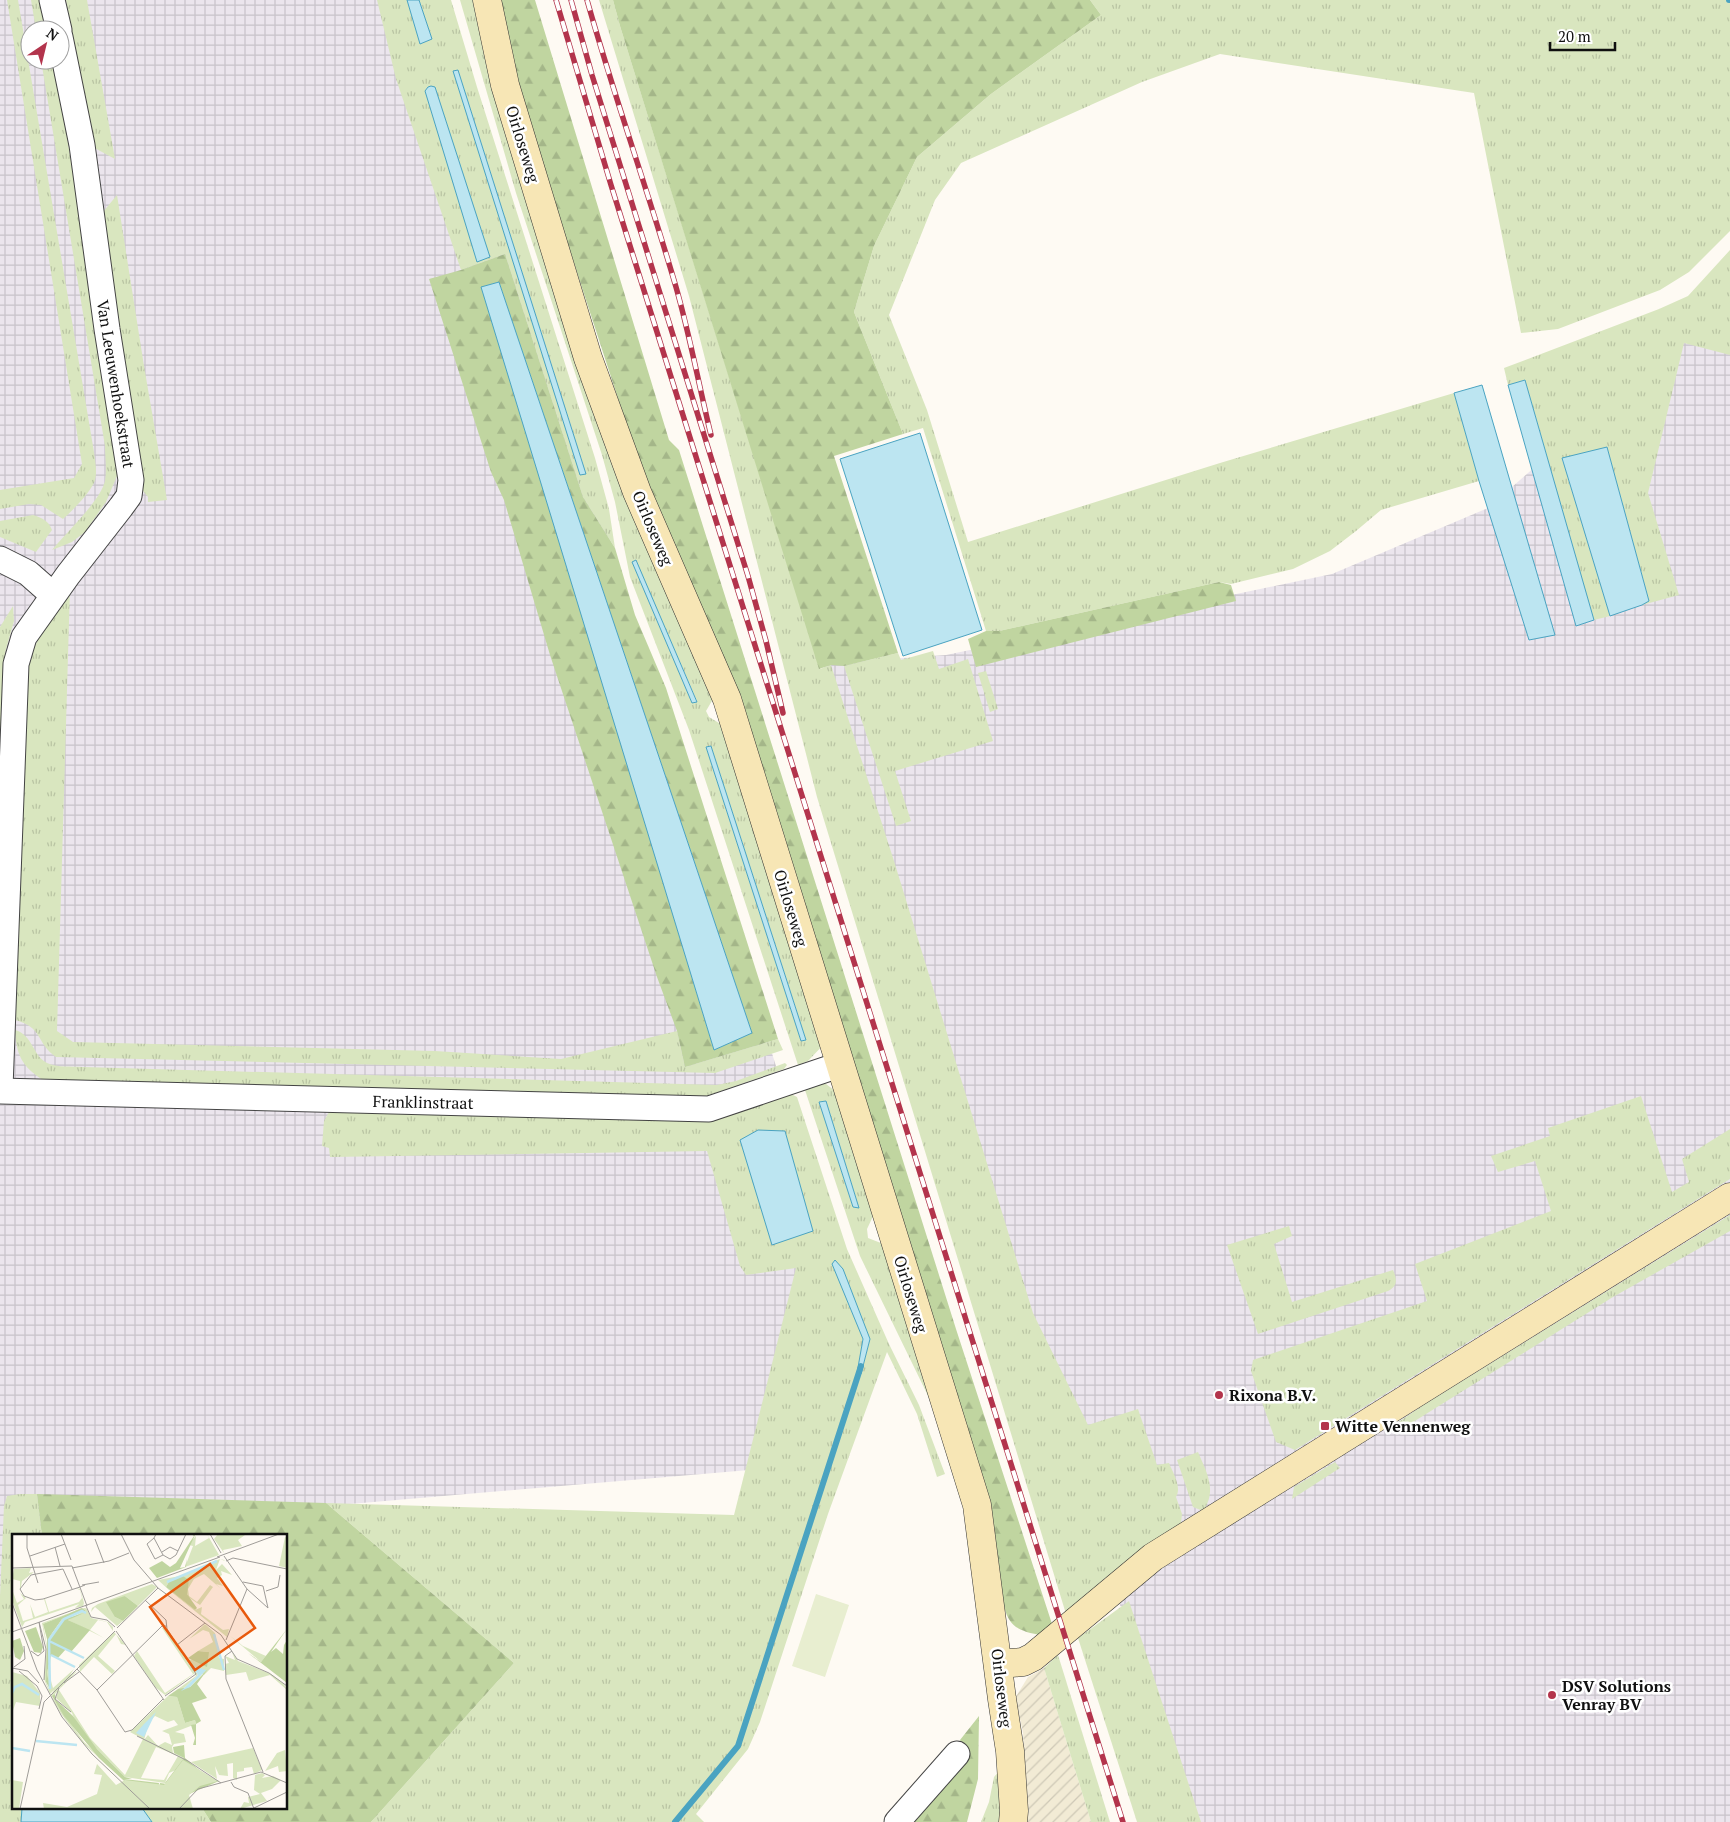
<svg xmlns="http://www.w3.org/2000/svg" width="1730" height="1822" viewBox="0 0 1730 1822" font-family="'PT Serif',serif">
<style>
.industrial{fill:url(#industrial-grid);fill-rule:evenodd}
.farmland{fill:url(#farmland-furrows)}
.grass{fill:url(#grass-tufts);fill-rule:evenodd}
.forest{fill:url(#forest-firs);fill-rule:evenodd}
.pitch{fill:#e8eed0}
.water{fill:#bce5f1;stroke:#4aa3c1}
.lines{fill:none;stroke-linecap:round;stroke-linejoin:round}
.stream{stroke:#4aa3c1;stroke-width:6}
.street-casing{stroke:#434343;stroke-width:27}
.secondary-casing{stroke:#323232;stroke-width:29}
.street{stroke:#fff;stroke-width:25}
.secondary{stroke:#f7e6b5;stroke-width:28}
.rail-casing{stroke:#b3344c;stroke-width:5.5}
.rail{stroke:#fff;stroke-width:4;stroke-dasharray:11;stroke-linecap:butt}
.poi-dot{fill:#b3344c;stroke:#fff;stroke-width:2}
.labels{text-anchor:middle;stroke-width:5;stroke-linejoin:round;paint-order:stroke}
.street-label{font-size:16px;fill:#101010;stroke:#fff}
.poi-label{font-size:16px;font-weight:bold;fill:#101010;stroke:#fff;text-anchor:start}
.inset-river{fill:none;stroke:#bce5f1;stroke-width:2.5}
.inset-road{fill:none;stroke:#9f9c98;stroke-width:1}
.view{fill:#e8590c;fill-opacity:0.15;stroke:#e8590c;stroke-width:2.5}
.inset-edge{fill:none;stroke:#101010;stroke-width:2.5}
</style>
<defs>
<pattern id="industrial-grid" width="8" height="8" patternUnits="userSpaceOnUse" patternTransform="scale(1.25)"><rect width="8" height="8" fill="#ebe5ed"/><path d="M0 4h8M4 0v8" fill="none" stroke="#c8c3ca"/></pattern>
<pattern id="farmland-furrows" width="10" height="10" patternUnits="userSpaceOnUse" patternTransform="scale(1.25)"><rect width="10" height="10" fill="#f2ebd5"/><path d="M-1 1l2-2M0 10L10 0M9 11l2-2" fill="none" stroke="#cec8b6"/></pattern>
<pattern id="grass-tufts" width="24" height="20" patternUnits="userSpaceOnUse" patternTransform="scale(1.25)"><rect width="24" height="20" fill="#d9e6bf"/><path d="M3 7l-1-3M5 7V3M7 7l1-3M15 17l-1-3M17 17v-4M19 17l1-3" fill="none" stroke="#b9c4a3"/></pattern>
<pattern id="forest-firs" width="22" height="20" patternUnits="userSpaceOnUse" patternTransform="scale(1.25)"><rect width="22" height="20" fill="#c0d5a0"/><path d="M5 1l3.5 6h-7zM16 11l3.5 6h-7z" fill="#a4b689"/></pattern>
</defs>
<rect width="100%" height="100%" fill="#fefaf3"/>
<g class="industrial">
<path d="M 0,0 L 439,0 L 850,1300 L 819,1464 L 33,1531 L 14,1536 L 0,1822 ZM 30,30 L 60,30 L 60,60 L 30,60 Z"/>
<path d="M 1730,296 L 1730,1822 L 1187,1822 L 1041,1349 L 822,669 L 831,663 L 946,655 L 1332,574 L 1488,508 Z"/>
</g>
<path class="farmland" d="M 1044,1668 L 1091,1822 L 1023,1822 L 1026,1801 L 1023,1732 L 1015,1698 L 1028,1677 Z"/>
<g class="grass">
<path d="M 7,0 L 18,0 L 94,452 C 95,461 98,474 94,483 C 87,496 74,509 63,519 L 41,505 L 29,504 L 0,509 L 0,490 L 74,478 L 82,464 Z"/>
<path d="M 31,0 L 40,0 L 46,30 L 36,30 Z"/>
<path d="M 66,0 L 87,0 L 115,159 L 89,145 Z"/>
<path d="M 377,0 L 407,0 L 420,44 L 432,39 L 419,0 L 451,0 L 477,87 L 595,458 L 609,509 L 615,548 L 583,497 L 505,254 L 461,270 L 396,79 ZM 458,70 L 586,473 L 581,475 L 453,71 ZM 431,86 L 435,88 L 490,257 Z"/>
<path d="M 460,0 L 477,0 L 713,699 L 706,711 L 709,717 L 724,726 L 826,1042 L 808,1061 L 798,1065 L 689,730 L 630,577 L 615,502 L 602,455 L 516,193 ZM 636,561 L 697,701 L 692,703 L 632,562 ZM 711,746 L 806,1040 L 801,1041 L 706,747 Z"/>
<path d="M 599,0 L 613,0 L 620,26 L 820,669 L 831,665 L 894,861 L 1033,1313 L 1088,1425 L 1138,1409 L 1157,1465 L 1169,1463 C 1173,1473 1182,1487 1176,1497 L 1182,1514 L 1181,1523 L 1104,1579 L 1066,1614 L 817,797 L 689,296 Z"/>
<path d="M 1090,0 L 1730,0 L 1730,231 L 1689,272 L 1660,290 L 1558,329 L 1521,333 L 1474,93 L 1220,54 L 1142,82 L 961,163 L 935,200 L 889,315 L 927,410 L 968,542 L 1220,463 L 1454,393 L 1479,481 L 1381,510 L 1356,531 L 1330,551 L 1293,569 L 1231,584 L 1219,582 L 999,631 L 986,631 L 923,428 L 903,434 L 854,312 L 874,246 L 917,157 L 991,94 L 1101,15 Z"/>
<path d="M 41,60 L 53,60 L 56,71 L 119,448 L 117,476 L 106,502 L 85,532 L 72,542 L 52,550 C 65,534 101,500 105,481 C 107,469 105,457 105,446 Z"/>
<path d="M 117,195 L 144,366 L 167,500 L 148,502 L 148,497 L 139,486 L 98,218 Z"/>
<path d="M 1730,250 L 1730,355 L 1684,343 L 1648,493 L 1679,595 L 1642,605 L 1649,600 L 1607,447 L 1562,459 L 1610,616 L 1594,620 L 1525,380 L 1508,385 L 1504,368 L 1659,309 L 1688,296 Z"/>
<path d="M 33,515 C 42,518 48,520 52,530 L 36,552 L 0,537 L 0,521 Z"/>
<path d="M 70,588 L 57,1031 L 73,1042 L 435,1051 L 561,1059 L 677,1031 L 685,1067 L 778,1039 L 783,1050 L 715,1073 L 56,1057 C 35,1042 44,1028 15,1020 L 27,663 L 49,616 Z"/>
<path d="M 13,606 L 14,621 L 5,653 L 0,805 L 0,627 Z"/>
<path d="M 933,651 L 939,669 L 968,659 L 993,741 L 895,771 L 911,821 L 896,826 L 844,666 L 898,653 L 901,660 Z"/>
<path d="M 986,671 L 998,709 L 990,712 L 978,673 Z"/>
<path d="M 15,1030 C 33,1035 32,1055 47,1063 C 57,1068 73,1066 83,1067 L 717,1085 L 736,1081 L 785,1063 L 787,1065 L 784,1069 L 704,1097 L 43,1080 C 22,1067 16,1054 15,1030 Z"/>
<path d="M 815,1080 L 826,1084 L 838,1093 L 876,1210 L 867,1229 L 868,1238 L 886,1245 L 949,1448 L 931,1402 L 860,1256 L 803,1084 ZM 826,1101 L 859,1208 L 853,1207 L 819,1102 Z"/>
<path d="M 791,1094 L 797,1097 L 847,1249 L 889,1344 L 919,1405 L 945,1474 L 937,1477 L 917,1414 L 887,1352 L 828,1514 L 760,1722 L 748,1749 L 696,1814 L 704,1822 L 371,1822 L 514,1663 L 326,1503 L 734,1515 L 796,1268 L 746,1275 L 740,1266 L 707,1151 L 330,1157 L 329,1148 L 322,1146 L 324,1121 L 329,1112 L 343,1110 ZM 835,1261 L 870,1339 L 861,1374 L 857,1373 L 863,1339 L 833,1264 Z"/>
<path d="M 1641,1096 L 1672,1192 L 1689,1182 L 1682,1159 L 1730,1129 L 1730,1179 L 1295,1450 L 1276,1442 L 1251,1371 L 1253,1360 L 1427,1301 L 1415,1264 L 1551,1211 L 1535,1161 L 1498,1172 L 1491,1156 L 1550,1136 L 1548,1128 Z"/>
<path d="M 1730,1215 L 1730,1231 L 1613,1297 L 1394,1434 L 1391,1427 L 1425,1404 Z"/>
<path d="M 1289,1226 L 1292,1236 L 1274,1244 L 1292,1302 L 1393,1270 C 1397,1279 1398,1286 1388,1291 L 1258,1334 L 1227,1245 Z"/>
<path d="M 1198,1452 C 1206,1471 1218,1491 1203,1511 L 1193,1507 L 1177,1460 Z"/>
<path d="M 1335,1462 L 1340,1468 L 1292,1499 L 1294,1487 Z"/>
<path d="M 20,1494 L 37,1494 L 42,1536 L 14,1536 L 14,1808 L 22,1808 L 21,1822 L 0,1822 L 0,1597 L 4,1506 L 7,1496 Z"/>
<path d="M 1129,1601 L 1201,1822 L 1137,1822 L 1078,1638 Z"/>
<path d="M 1058,1655 L 1110,1822 L 1091,1822 L 1044,1668 Z"/>
<path d="M 1000,1770 L 1001,1822 L 981,1822 L 989,1802 L 994,1777 Z"/>
<path d="M 142,1808 L 202,1808 L 211,1822 L 152,1822 Z"/>
</g>
<g class="forest">
<path d="M 501,0 L 535,0 L 669,440 L 679,450 L 956,1329 L 1053,1627 L 1041,1635 C 1005,1630 1007,1616 999,1586 L 687,573 L 637,457 L 535,143 L 508,47 Z"/>
<path d="M 613,0 L 1090,0 L 1101,15 L 991,94 L 917,157 L 874,246 L 854,312 L 903,434 L 834,456 L 898,653 L 844,666 L 831,665 L 819,669 L 620,26 Z"/>
<path d="M 505,254 L 583,497 L 615,548 L 635,615 L 666,688 L 778,1039 L 685,1067 L 677,1031 L 657,977 L 550,655 L 504,500 L 491,472 L 429,279 L 461,270 ZM 499,282 L 752,1033 L 714,1050 L 482,287 Z"/>
<path d="M 1219,582 L 1231,585 L 1236,601 L 976,667 L 968,639 L 986,631 L 999,631 Z"/>
<path d="M 37,1494 L 326,1503 L 514,1663 L 371,1822 L 211,1822 L 202,1808 L 286,1808 L 286,1536 L 42,1536 Z"/>
<path d="M 979,1716 L 978,1779 L 967,1822 L 910,1822 L 967,1755 L 960,1740 Z"/>
</g>
<path class="pitch" d="M 816,1594 L 849,1605 L 825,1677 L 792,1666 Z"/>
<g class="water">
<path d="M 407,0 L 419,0 L 432,39 L 420,44 Z"/>
<path d="M 458,70 L 586,474 L 580,475 L 453,71 Z"/>
<path d="M 431,86 L 435,87 L 490,257 L 477,262 L 425,91 L 428,87 Z"/>
<path d="M 499,282 L 752,1033 L 714,1050 L 481,287 Z"/>
<path d="M 1525,380 L 1594,620 L 1576,626 L 1508,385 Z"/>
<path d="M 1482,385 L 1555,635 L 1529,640 L 1479,481 L 1454,393 Z"/>
<path d="M 920,433 L 982,630 L 903,656 L 840,459 Z"/>
<path d="M 1607,447 L 1649,601 L 1642,605 L 1610,616 L 1562,458 Z"/>
<path d="M 636,560 L 697,702 L 692,703 L 632,562 Z"/>
<path d="M 711,746 L 806,1040 L 801,1041 L 706,747 Z"/>
<path d="M 826,1101 L 859,1208 L 853,1207 L 819,1102 Z"/>
<path d="M 758,1130 L 785,1131 L 813,1231 L 772,1245 L 740,1140 Z"/>
<path d="M 835,1260 L 843,1269 L 870,1339 L 861,1374 L 857,1373 L 863,1339 L 832,1264 Z"/>
<path d="M 22,1808 L 142,1808 L 152,1822 L 21,1822 Z"/>
</g>
<g class="lines">
<g class="stream">
<path d="M 1729,0 L 1730,0"/>
<path d="M 675,1822 L 738,1746 L 861,1366"/>
</g>
<defs>
<g id="street">
<path d="M 52,0 L 59,30"/>
<path d="M 0,559 L 28,573 L 53,595"/>
<path d="M 0,1088 L 16,664 L 24,637 L 68,575 L 121,507 L 129,496 L 131,480 L 107,329 L 82,145 L 60,37"/>
<path d="M 0,1091 L 709,1109 L 839,1065"/>
<path d="M 897,1822 L 957,1754"/>
</g>
<g id="secondary">
<path d="M 487,0 L 505,85 L 588,358 L 637,492 L 727,699 L 977,1505 L 1002,1699 L 1010,1751 L 1014,1811 L 1013,1822"/>
<path d="M 999,1664 L 1023,1662 L 1033,1657 L 1153,1557 L 1730,1197"/>
</g>
</defs>
<use href="#street" class="street-casing"/>
<use href="#secondary" class="secondary-casing"/>
<use href="#street" class="street"/>
<use href="#secondary" class="secondary"/>
<defs>
<g id="rail">
<path d="M 556,0 L 611,185 L 1123,1822"/>
<path d="M 571,0 L 592,75 L 748,576 L 766,641 L 783,713"/>
<path d="M 587,0 C 614,96 648,191 676,287 C 690,336 699,386 711,435"/>
</g>
</defs>
<use href="#rail" class="rail-casing"/>
<use href="#rail" class="rail"/>
</g>
<g class="poi-dot">
<circle cx="1219" cy="1395" r="5"/>
<rect x="1320" y="1421" width="10" height="10" rx="2.5"/>
<circle cx="1552" cy="1695" r="5"/>
</g>
<g class="labels">
<g class="street-label">
<text transform="translate(523 144) rotate(73)" y="6">Oirloseweg</text>
<text transform="translate(116 384) rotate(81)" y="6">Van Leeuwenhoekstraat</text>
<text transform="translate(653 528) rotate(67)" y="6">Oirloseweg</text>
<text transform="translate(791 908) rotate(73)" y="6">Oirloseweg</text>
<text transform="translate(423 1102) rotate(1)" y="6">Franklinstraat</text>
<text transform="translate(911 1294) rotate(73)" y="6">Oirloseweg</text>
<text transform="translate(1002 1688) rotate(83)" y="6">Oirloseweg</text>
</g>
<g class="poi-label">
<text x="1229" y="1401">Rixona B.V.</text>
<text x="1335" y="1432">Witte Vennenweg</text>
<text x="1562" y="1692">DSV Solutions<tspan x="1562" dy="18">Venray BV</tspan></text>
</g>
</g>
<g transform="translate(12 1534)">
<rect width="275" height="275" fill="#fefaf3"/>
<path d="M 195,0 L 207,21 L 173,33 L 181,12 L 177,11 L 178,8 L 184,2 L 183,12 L 197,4 ZM 206,0 L 232,0 L 233,1 L 226,6 L 230,12 L 211,16 L 212,19 L 202,5 ZM 273,3 L 275,4 L 275,34 L 267,32 ZM 208,25 L 204,36 L 210,30 L 220,41 L 209,37 L 210,41 L 205,44 L 211,52 L 204,50 L 209,55 L 192,40 L 182,45 L 176,55 L 177,62 L 185,68 L 198,51 L 201,53 L 188,71 L 176,63 L 174,56 L 177,46 L 158,46 L 154,53 L 183,76 L 190,73 L 189,80 L 211,96 L 217,95 L 215,103 L 157,56 L 146,46 L 168,42 L 208,25 L 212,26 L 213,27 ZM 2,35 L 19,34 L 17,39 L 22,38 L 10,47 L 8,58 L 8,47 L 0,45 ZM 140,50 L 145,53 L 126,72 L 113,62 L 103,83 L 111,87 L 105,92 L 83,73 L 79,78 L 80,74 L 86,70 ZM 63,54 L 68,55 L 72,69 L 71,72 L 63,74 L 67,70 L 13,88 L 10,93 L 0,66 L 0,55 L 5,69 L 12,65 L 8,59 L 14,64 L 6,71 L 11,87 L 21,84 L 18,70 L 23,83 L 36,78 L 32,65 L 38,63 L 33,65 L 37,78 L 67,68 L 70,64 L 68,56 ZM 70,74 L 31,90 L 36,118 L 34,148 L 37,155 L 35,139 L 39,121 L 37,140 L 41,154 L 62,135 L 58,141 L 65,137 L 40,163 L 72,208 L 143,275 L 71,209 L 50,181 L 42,168 L 39,161 L 42,156 L 38,160 L 32,145 L 35,115 L 30,89 L 72,74 L 73,74 L 75,75 L 79,84 L 96,88 L 101,93 L 101,97 L 95,88 L 86,86 L 78,96 L 92,104 L 56,86 L 70,78 L 52,85 L 36,106 L 50,85 L 70,77 L 74,77 ZM 193,90 L 203,99 L 207,124 L 212,125 L 212,137 L 199,134 L 192,141 L 181,132 L 186,141 L 169,157 L 166,155 L 184,142 L 175,124 L 178,126 L 197,118 L 186,117 L 201,108 L 197,98 L 191,96 L 177,105 ZM 152,93 L 183,139 L 153,161 L 143,153 L 122,122 L 125,117 L 153,159 L 181,140 L 150,94 ZM 102,98 L 114,111 L 109,110 L 104,100 L 86,122 L 103,137 L 100,140 L 82,123 L 68,138 L 67,131 ZM 217,101 L 231,112 L 254,122 L 249,128 ZM 220,118 L 226,127 L 259,140 L 272,150 L 275,156 L 258,141 L 237,147 L 234,138 L 214,141 L 213,130 L 217,129 L 213,122 L 223,126 ZM 49,153 L 47,156 L 78,204 L 113,241 L 131,205 L 118,198 L 156,162 L 165,163 L 173,189 L 183,186 L 184,190 L 163,198 L 172,200 L 174,208 L 162,210 L 160,213 L 161,219 L 172,224 L 166,235 L 157,239 L 153,249 L 113,243 L 85,215 L 66,193 L 60,179 L 44,164 L 46,156 ZM 143,182 L 156,188 L 162,186 L 166,191 L 150,197 L 157,200 L 160,211 L 153,208 L 146,212 L 136,201 L 132,206 L 137,188 ZM 144,213 L 166,222 L 152,246 L 129,244 ZM 241,214 L 250,236 L 242,240 L 240,233 L 232,234 L 232,237 L 225,238 L 225,246 L 221,244 L 221,229 L 215,230 L 216,242 L 207,241 L 203,232 L 205,245 L 179,228 ZM 273,216 L 275,237 L 267,238 L 266,232 L 253,237 L 265,219 ZM 250,239 L 253,241 L 250,244 L 261,242 L 269,246 L 260,255 L 249,259 L 255,267 L 228,275 L 232,268 L 237,269 L 236,263 L 248,260 L 242,256 L 243,241 ZM 0,246 L 11,248 L 7,275 L 0,275 Z" fill="#d9e6bf" fill-rule="evenodd"/>
<path d="M 179,0 L 183,1 L 168,34 L 173,33 L 175,25 L 174,33 L 203,22 L 145,44 L 137,34 L 150,27 L 158,33 L 164,29 L 182,2 ZM 171,42 L 177,46 L 175,60 L 185,74 L 183,76 L 154,53 L 158,46 ZM 113,62 L 126,72 L 111,87 L 103,83 L 94,68 ZM 70,74 L 74,77 L 70,77 L 50,85 L 36,105 L 52,85 L 72,79 L 56,86 L 78,96 L 59,118 L 54,115 L 46,124 L 39,121 L 35,139 L 38,155 L 34,148 L 35,105 L 31,90 ZM 24,93 L 31,113 L 29,119 L 22,118 L 13,97 ZM 275,95 L 259,118 L 264,114 L 271,120 L 272,111 L 275,106 L 275,149 L 236,119 L 249,128 ZM 8,104 L 12,117 L 8,126 L 3,123 L 0,107 ZM 186,117 L 197,118 L 195,133 L 176,124 ZM 196,135 L 185,150 L 195,164 L 180,169 L 189,187 L 184,190 L 184,211 L 181,211 L 183,204 L 179,191 L 184,190 L 183,186 L 173,189 L 165,163 L 156,162 L 166,155 L 178,153 ZM 43,160 L 44,166 L 61,182 L 85,215 L 113,243 L 120,245 L 112,245 L 147,249 L 144,273 L 148,249 L 183,254 L 153,249 L 172,224 L 162,219 L 161,213 L 172,211 L 173,224 L 193,241 L 207,247 L 143,275 L 87,224 L 52,182 L 40,162 Z" fill="#c0d5a0"/>
<path d="M 0,138 L 15,142 L 28,159 L 28,172 L 4,168 L 0,179 ZM 171,226 L 206,247 L 188,252 L 177,261 L 181,275 L 32,275 L 31,269 L 55,273 L 85,260 L 90,241 L 82,240 L 85,230 L 104,251 L 113,246 L 152,251 Z" fill="#d9e6bf"/>
<path d="M 181,132 L 194,136 L 178,153 L 169,157 L 186,141 ZM 144,178 L 132,203 L 124,199 L 132,190 Z" fill="#bce5f1"/>
<path class="inset-river" d="M 155,48 L 205,27M 202,100 L 212,136M 37,107 L 72,124M 39,121 L 63,133M 38,155 L 37,106 L 52,85 L 70,77 L 74,79M 0,159 L 3,153 L 10,150 L 27,161M 24,207 L 65,211M 0,214 L 18,217"/>
<path class="inset-road" d="M 15,0 L 15,14 L 26,49M 49,0 L 59,26M 109,0 L 122,26 L 146,54M 144,0 L 142,4 L 151,21 L 158,25 L 164,21 L 174,0M 198,0 L 209,19M 142,4 L 135,10 L 143,25 L 151,21M 83,5 L 92,29M 43,13 L 48,32M 150,18 L 158,13 L 166,17M 18,22 L 53,10M 212,22 L 235,55 L 214,106M 205,23 L 267,0M 214,27 L 221,24 L 275,35M 0,34 L 60,32 L 75,72M 60,34 L 97,27 L 117,19M 231,48 L 251,52 L 256,74M 70,51 L 87,48M 146,54 L 209,101 L 225,125 L 257,139 L 275,152M 60,55 L 51,35 L 19,41 L 8,55 L 12,62 L 23,66 L 31,65 L 68,53 L 73,51M 235,55 L 256,74M 254,57 L 266,53 L 268,41M 133,66 L 154,86 L 155,95 L 184,140 L 153,162M 0,69 L 25,136 L 50,183 L 80,220 L 138,275M 74,72 L 79,83 L 95,86 L 103,93M 105,94 L 146,54M 104,97 L 152,166M 0,98 L 208,23M 165,111 L 193,89M 19,117 L 26,122 L 32,117 L 27,88 L 34,115 L 32,146M 220,117 L 213,122 L 214,145 L 251,238M 2,133 L 13,125 L 12,112M 0,134 L 16,137 L 27,149M 65,135 L 85,156 L 113,198 L 120,196 L 151,165M 7,137 L 25,152 L 30,162 L 27,175M 52,149 L 67,138M 47,154 L 43,165 L 59,178M 85,156 L 150,92 L 155,92M 125,202 L 176,227 L 209,249M 219,248 L 222,253 L 236,259 L 242,275M 242,274 L 275,258M 8,275 L 32,168 L 103,97M 167,275 L 186,255 L 249,238 L 275,249"/>
<path class="view" d="M 198,30 L 243,94 L 183,136 L 138,73 Z"/>
<rect width="275" height="275" class="inset-edge"/>
</g>
<g transform="translate(45 45) rotate(35)"><circle r="24" fill="#ffffff" stroke="#9f9f9f"/>
<path d="M0-4L9 19L0 12L-9 19Z" fill="#b3344c"/>
<text y="-8" font-size="14" font-weight="bold" text-anchor="middle" fill="#101010">N</text>
</g>
<path d="M1550 42v8h65v-8" fill="none" stroke="#101010" stroke-width="2.5"/>
<text x="1558" y="42" font-size="15" fill="#101010" stroke="#ffffff" stroke-width="4" paint-order="stroke">20 m</text>
</svg>
